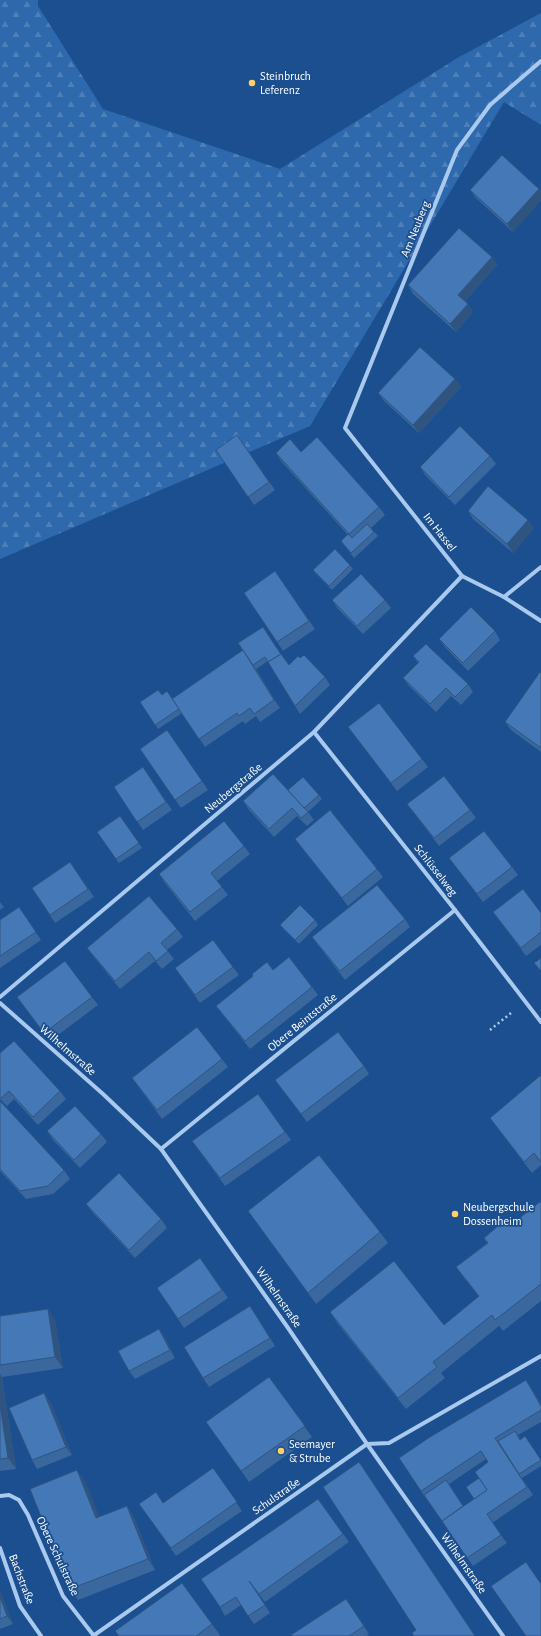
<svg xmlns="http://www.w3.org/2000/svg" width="541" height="1636" viewBox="0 0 541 1636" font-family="'Alegreya Sans',sans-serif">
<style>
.forest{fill:url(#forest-firs)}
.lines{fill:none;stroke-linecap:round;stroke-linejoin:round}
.path{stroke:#a9c9ee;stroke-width:2.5;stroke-dasharray:2 3;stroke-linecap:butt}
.street{stroke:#a9c9ee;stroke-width:4}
.wall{fill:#3a679d;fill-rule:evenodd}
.shaded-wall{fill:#305480}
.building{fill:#4478b7;stroke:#305480}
.poi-dot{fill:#ffd166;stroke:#1b4f8f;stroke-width:1.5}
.labels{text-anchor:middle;stroke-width:3.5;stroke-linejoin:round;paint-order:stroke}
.poi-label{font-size:12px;fill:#fff;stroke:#1b4f8f;text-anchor:start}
.street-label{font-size:12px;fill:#fff;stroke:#1b4f8f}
</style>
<defs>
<pattern id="forest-firs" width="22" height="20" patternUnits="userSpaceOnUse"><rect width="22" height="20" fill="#2e69ad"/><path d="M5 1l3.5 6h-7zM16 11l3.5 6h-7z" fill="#4d80b9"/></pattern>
</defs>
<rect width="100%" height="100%" fill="#1b4f8f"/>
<path class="forest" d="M 0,0 L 38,0 L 38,6 L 103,109 L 280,169 L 459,57 L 541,13 L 541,125 L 504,102 L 310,426 L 0,559 Z"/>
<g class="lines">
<path class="path" d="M 490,1030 L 511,1013"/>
<g class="street">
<path d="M 541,61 L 490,105 L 457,150 L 345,428 L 462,576 L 504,597 L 541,621"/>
<path d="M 504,597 L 541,567"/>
<path d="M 314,732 L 455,910 L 541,1022"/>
<path d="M 0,997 L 314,732 L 462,576"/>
<path d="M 0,1003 L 103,1094 L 161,1149 L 286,1325 L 367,1444 L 503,1636"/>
<path d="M 161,1149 L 455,910"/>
<path d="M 0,1496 L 9,1495 L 19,1500 L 28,1515 L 63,1596 L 94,1636"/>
<path d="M 0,1548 L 20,1606 L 41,1636"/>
<path d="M 93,1636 L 367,1444 L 389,1443 L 541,1356"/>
</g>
</g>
<g class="wall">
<path d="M 470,190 L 541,191 L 513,232 L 476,198 Z"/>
<path d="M 492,257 L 497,265 L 465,301 L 468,304 L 473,312 L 456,332 L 413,294 L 408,285 Z"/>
<path d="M 455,379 L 461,387 L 419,433 L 384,401 L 378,393 Z"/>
<path d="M 237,435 L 275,490 L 254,505 L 216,450 Z"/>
<path d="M 301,452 L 379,507 L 385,515 L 371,528 L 378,536 L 354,558 L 341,541 L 348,535 L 281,461 L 276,453 Z"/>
<path d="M 490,456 L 496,464 L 455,505 L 425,475 L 420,467 Z"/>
<path d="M 468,511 L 534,528 L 513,553 L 473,519 Z"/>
<path d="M 350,565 L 353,569 L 332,590 L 316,574 L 313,570 Z"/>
<path d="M 275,571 L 315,629 L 283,651 L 244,593 Z"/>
<path d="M 332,600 L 385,600 L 391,608 L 363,634 L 338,609 Z"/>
<path d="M 495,631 L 500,640 L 468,671 L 445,647 L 439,639 Z"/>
<path d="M 243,650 L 283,657 L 289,665 L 300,658 L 325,677 L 330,685 L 300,714 L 295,706 L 268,661 L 256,669 L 251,661 L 280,708 L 260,722 L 256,716 L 245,724 L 243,721 L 205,747 L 182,713 L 158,729 L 140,702 L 162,695 L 172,699 Z"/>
<path d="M 413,656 L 468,684 L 473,692 L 461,705 L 451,696 L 436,712 L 409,686 L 403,678 L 418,663 Z"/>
<path d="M 541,673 L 541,752 L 511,730 L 505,722 Z"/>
<path d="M 348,727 L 422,759 L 428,767 L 397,791 Z"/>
<path d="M 167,730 L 208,790 L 181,808 L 140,749 Z"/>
<path d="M 143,767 L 172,810 L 143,830 L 114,787 Z"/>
<path d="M 288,790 L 319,795 L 322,799 L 308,812 L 314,820 L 307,826 L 297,816 L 274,837 L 249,810 L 243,801 Z"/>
<path d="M 407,804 L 470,810 L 476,818 L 439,846 Z"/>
<path d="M 120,816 L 142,848 L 119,863 L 97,832 Z"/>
<path d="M 295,839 L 377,869 L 383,877 L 348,906 L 301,847 Z"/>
<path d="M 244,846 L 250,854 L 217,881 L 228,895 L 195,921 L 164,882 L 159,874 Z"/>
<path d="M 449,858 L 512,867 L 518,875 L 483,902 Z"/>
<path d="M 70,862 L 94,897 L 55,923 L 32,888 Z"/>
<path d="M 0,902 L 4,907 L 0,910 Z"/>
<path d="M 19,907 L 41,940 L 0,968 L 0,920 Z"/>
<path d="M 493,912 L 541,913 L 541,945 L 526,956 Z"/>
<path d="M 405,919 L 410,927 L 345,980 L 318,945 L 312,937 Z"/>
<path d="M 315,920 L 318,925 L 299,944 L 283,929 L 280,925 Z"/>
<path d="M 177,929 L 183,937 L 167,950 L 174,959 L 162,969 L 155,961 L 120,989 L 93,956 L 87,948 Z"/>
<path d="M 233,967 L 239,975 L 200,1003 L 175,968 Z"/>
<path d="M 273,970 L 312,987 L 318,995 L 250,1049 L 222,1014 L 216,1006 Z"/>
<path d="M 17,997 L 92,997 L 98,1005 L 50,1041 Z"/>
<path d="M 0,1053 L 60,1091 L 66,1099 L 38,1125 L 14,1099 L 7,1106 L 0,1099 Z"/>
<path d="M 222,1059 L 228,1067 L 162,1119 L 132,1078 Z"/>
<path d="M 364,1066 L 369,1074 L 307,1122 L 275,1080 Z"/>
<path d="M 541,1075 L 541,1165 L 532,1173 L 498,1129 L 490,1118 Z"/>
<path d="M 258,1094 L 291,1140 L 225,1186 L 192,1141 Z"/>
<path d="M 0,1101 L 64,1170 L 70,1179 L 53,1194 L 26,1199 L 0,1171 Z"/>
<path d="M 47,1131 L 101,1134 L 107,1142 L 80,1168 L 53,1140 Z"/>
<path d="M 541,1201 L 541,1301 L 503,1331 L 499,1326 L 441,1373 L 445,1378 L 406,1409 L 337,1323 L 330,1312 L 444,1325 L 479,1297 L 464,1278 L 456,1267 L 487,1243 L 484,1238 L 511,1225 Z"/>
<path d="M 86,1204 L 161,1219 L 167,1228 L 135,1258 L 92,1212 Z"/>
<path d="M 256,1222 L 380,1232 L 388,1243 L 316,1304 Z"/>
<path d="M 200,1258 L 228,1298 L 184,1328 L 157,1288 Z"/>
<path d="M 256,1315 L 275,1346 L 209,1387 L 203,1378 Z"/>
<path d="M 0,1316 L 55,1320 L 63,1368 L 2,1377 L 16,1469 L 0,1471 Z"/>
<path d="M 165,1337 L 175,1358 L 135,1379 L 129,1371 Z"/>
<path d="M 269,1377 L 312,1437 L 249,1482 L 206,1422 Z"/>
<path d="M 526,1380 L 541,1404 L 541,1422 L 518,1435 L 521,1440 L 541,1460 L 541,1466 L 522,1478 L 533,1495 L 492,1523 L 507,1543 L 473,1566 L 421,1491 ZM 486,1459 L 488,1462 L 479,1478 L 474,1499 L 463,1506 L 449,1484 Z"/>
<path d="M 44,1393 L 50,1401 L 72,1455 L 37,1469 L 32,1460 Z"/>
<path d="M 213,1468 L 242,1511 L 176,1556 L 139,1504 L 163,1503 Z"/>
<path d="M 85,1481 L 99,1517 L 127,1506 L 134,1517 L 155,1570 L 78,1600 L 70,1589 Z"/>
<path d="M 318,1499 L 349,1542 L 265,1602 L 255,1589 L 270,1613 L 254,1624 L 241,1605 L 225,1616 L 220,1607 L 234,1557 Z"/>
<path d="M 0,1591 L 13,1624 L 0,1629 Z"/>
<path d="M 346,1599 L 369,1634 L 367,1636 L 292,1636 Z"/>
<path d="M 212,1624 L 220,1635 L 219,1636 L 115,1636 Z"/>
</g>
<g class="shaded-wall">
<path d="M 539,189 L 541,191 L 541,201 L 513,232 L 507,224 Z"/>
<path d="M 492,257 L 497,265 L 463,303 L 458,295 Z"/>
<path d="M 468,304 L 473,312 L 456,332 L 450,324 Z"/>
<path d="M 455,379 L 461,387 L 419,433 L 413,425 Z"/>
<path d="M 528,520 L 534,528 L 513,553 L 507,544 Z"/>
<path d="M 243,650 L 249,659 L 280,708 L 274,700 Z"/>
<path d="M 48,1309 L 55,1320 L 63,1368 L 55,1357 Z"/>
<path d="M 159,1329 L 165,1337 L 175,1358 L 170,1350 Z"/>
<path d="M 0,1374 L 2,1377 L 16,1469 L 8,1458 L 0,1405 Z"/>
<path d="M 526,1380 L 541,1404 L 541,1406 Z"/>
<path d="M 44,1393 L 50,1401 L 72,1455 L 66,1447 Z"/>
<path d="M 77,1470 L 85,1481 L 104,1529 L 96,1518 Z"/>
<path d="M 127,1506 L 134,1517 L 155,1570 L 148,1559 Z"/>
<path d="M 0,1591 L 13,1624 L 7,1616 L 0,1597 Z"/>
</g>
<g class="building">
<path d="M 502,155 L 539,189 L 507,224 L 470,190 Z"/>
<path d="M 459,228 L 492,257 L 458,295 L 468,304 L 450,324 L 408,285 Z"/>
<path d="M 420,347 L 455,379 L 413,425 L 378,393 Z"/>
<path d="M 460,426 L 490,456 L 449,497 L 420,467 Z"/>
<path d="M 237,435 L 269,482 L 248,497 L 216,450 Z"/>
<path d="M 317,437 L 379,507 L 349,534 L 276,453 L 290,439 L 301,452 Z"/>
<path d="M 488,486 L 528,520 L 507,544 L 468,511 Z"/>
<path d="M 367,524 L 374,532 L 351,553 L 341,541 L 348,534 L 352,538 Z"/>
<path d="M 335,549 L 350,565 L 329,586 L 313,570 Z"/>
<path d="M 275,571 L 309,621 L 277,642 L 244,593 Z"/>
<path d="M 361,574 L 385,600 L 357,626 L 332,600 Z"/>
<path d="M 471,607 L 495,631 L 463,663 L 439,639 Z"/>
<path d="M 263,627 L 282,656 L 281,654 L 268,662 L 265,657 L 253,665 L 238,643 Z"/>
<path d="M 426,644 L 468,684 L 455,697 L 446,688 L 430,704 L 403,678 L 419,662 L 413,656 Z"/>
<path d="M 243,650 L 274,700 L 254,714 L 250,708 L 239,716 L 237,713 L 199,739 L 172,699 Z"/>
<path d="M 281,654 L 289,665 L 298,656 L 300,658 L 304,655 L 325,677 L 295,706 L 268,662 Z"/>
<path d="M 540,672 L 541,673 L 541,748 L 505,722 Z"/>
<path d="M 158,690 L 162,695 L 167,691 L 179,709 L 155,725 L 140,702 Z"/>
<path d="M 379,703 L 422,759 L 391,783 L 348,727 Z"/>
<path d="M 167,730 L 202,781 L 175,800 L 140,749 Z"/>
<path d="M 143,767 L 166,802 L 137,822 L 114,787 Z"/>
<path d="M 273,774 L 308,812 L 301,818 L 292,808 L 269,829 L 243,801 Z"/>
<path d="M 444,776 L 470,810 L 434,838 L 407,804 Z"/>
<path d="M 303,777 L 319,795 L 304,808 L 288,790 Z"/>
<path d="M 330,810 L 377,869 L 342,898 L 295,839 Z"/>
<path d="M 120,816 L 139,843 L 116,859 L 97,832 Z"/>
<path d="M 224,821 L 244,846 L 211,873 L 222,887 L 190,912 L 159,874 Z"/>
<path d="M 484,831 L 512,867 L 477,894 L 449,858 Z"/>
<path d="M 70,862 L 88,889 L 50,915 L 32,888 Z"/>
<path d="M 377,885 L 405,919 L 340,971 L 312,937 Z"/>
<path d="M 523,889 L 541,913 L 541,932 L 521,948 L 493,912 Z"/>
<path d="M 149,896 L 177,929 L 161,943 L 168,951 L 156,961 L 149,952 L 115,981 L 87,948 Z"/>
<path d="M 300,905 L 315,920 L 295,940 L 280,925 Z"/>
<path d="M 19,907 L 36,932 L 0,956 L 0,920 Z"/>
<path d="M 213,940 L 233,967 L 195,995 L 175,968 Z"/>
<path d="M 289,957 L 312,987 L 245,1041 L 216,1006 L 253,976 L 252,974 L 267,962 L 273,970 Z"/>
<path d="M 541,958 L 541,971 L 534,963 Z"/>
<path d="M 65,961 L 92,997 L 44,1033 L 17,997 Z"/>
<path d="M 197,1027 L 222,1059 L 157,1110 L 132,1078 Z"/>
<path d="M 338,1032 L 364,1066 L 301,1114 L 275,1080 Z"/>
<path d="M 14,1041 L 60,1091 L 33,1117 L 9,1091 L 1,1098 L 0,1097 L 0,1053 Z"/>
<path d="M 541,1075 L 541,1162 L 534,1153 L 524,1162 L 490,1118 Z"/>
<path d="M 258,1094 L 285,1132 L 220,1178 L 192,1141 Z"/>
<path d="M 0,1101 L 64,1170 L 48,1186 L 20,1191 L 0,1169 Z"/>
<path d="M 75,1106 L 101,1134 L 74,1160 L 47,1131 Z"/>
<path d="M 319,1155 L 380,1232 L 308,1293 L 248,1211 Z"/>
<path d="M 119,1173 L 161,1219 L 129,1250 L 86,1204 Z"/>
<path d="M 541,1201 L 541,1284 L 495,1320 L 492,1315 L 433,1362 L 437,1367 L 398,1398 L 330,1312 L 394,1261 L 444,1325 L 479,1296 L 456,1267 L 488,1243 L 484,1238 L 506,1219 L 511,1225 Z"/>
<path d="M 200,1258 L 222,1290 L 178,1319 L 157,1288 Z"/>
<path d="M 250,1306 L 270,1338 L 203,1378 L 184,1347 Z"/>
<path d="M 48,1309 L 55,1357 L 0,1365 L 0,1316 Z"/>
<path d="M 159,1329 L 170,1350 L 129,1371 L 118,1351 Z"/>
<path d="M 269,1377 L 305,1426 L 241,1471 L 206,1422 Z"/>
<path d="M 526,1380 L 541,1406 L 541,1410 L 495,1438 L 527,1487 L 487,1514 L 501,1535 L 467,1558 L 442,1521 L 487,1490 L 475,1472 L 488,1462 L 481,1451 L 421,1491 L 399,1458 L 430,1437 Z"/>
<path d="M 44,1393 L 66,1447 L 32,1460 L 9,1408 Z"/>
<path d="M 0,1405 L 8,1458 L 0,1459 Z"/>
<path d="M 515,1431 L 520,1440 L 525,1436 L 541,1460 L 519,1474 L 498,1441 Z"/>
<path d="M 359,1462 L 475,1636 L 414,1636 L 412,1633 L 416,1630 L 323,1487 Z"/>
<path d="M 213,1468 L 237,1502 L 171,1548 L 139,1504 L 156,1492 L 163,1503 Z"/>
<path d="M 77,1470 L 96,1518 L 127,1506 L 148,1559 L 70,1589 L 30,1489 Z"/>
<path d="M 479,1478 L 487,1490 L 474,1499 L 466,1487 Z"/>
<path d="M 446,1480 L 463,1506 L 442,1521 L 424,1495 Z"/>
<path d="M 318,1499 L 343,1534 L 259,1594 L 249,1581 L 265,1605 L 248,1616 L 236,1597 L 220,1607 L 201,1579 L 234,1557 Z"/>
<path d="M 526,1562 L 541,1584 L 541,1636 L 526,1636 L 491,1586 Z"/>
<path d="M 182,1583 L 212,1624 L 196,1636 L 119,1636 L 115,1631 Z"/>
<path d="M 0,1597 L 7,1616 L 0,1619 Z"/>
<path d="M 346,1599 L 364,1626 L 349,1636 L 292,1636 L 291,1635 Z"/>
</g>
<g class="poi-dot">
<circle cx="252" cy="83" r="4"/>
<circle cx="455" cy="1214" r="4"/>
<circle cx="281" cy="1451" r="4"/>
</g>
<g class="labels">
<g class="poi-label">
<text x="260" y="80">Steinbruch<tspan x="260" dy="14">Leferenz</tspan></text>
<text x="463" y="1211">Neubergschule<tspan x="463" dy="14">Dossenheim</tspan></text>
<text x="289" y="1448">Seemayer<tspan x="289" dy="14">&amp; Strube</tspan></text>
</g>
<g class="street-label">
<text transform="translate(415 229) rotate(-68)" y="4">Am Neuberg</text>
<text transform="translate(440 532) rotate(52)" y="4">Im Hassel</text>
<text transform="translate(233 788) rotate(-40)" y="4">Neubergstraße</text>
<text transform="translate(436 870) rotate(52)" y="4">Schlüsselweg</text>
<text transform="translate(302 1022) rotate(-39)" y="4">Obere Beintstraße</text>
<text transform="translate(68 1050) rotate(41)" y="4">Wilhelmstraße</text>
<text transform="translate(279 1297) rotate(55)" y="4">Wilhelmstraße</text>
<text transform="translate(276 1496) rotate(-35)" y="4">Schulstraße</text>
<text transform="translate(58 1556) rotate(65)" y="4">Obere Schulstraße</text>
<text transform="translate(464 1563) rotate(55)" y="4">Wilhelmstraße</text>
<text transform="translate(22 1579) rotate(69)" y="4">Bachstraße</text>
</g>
</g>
</svg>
